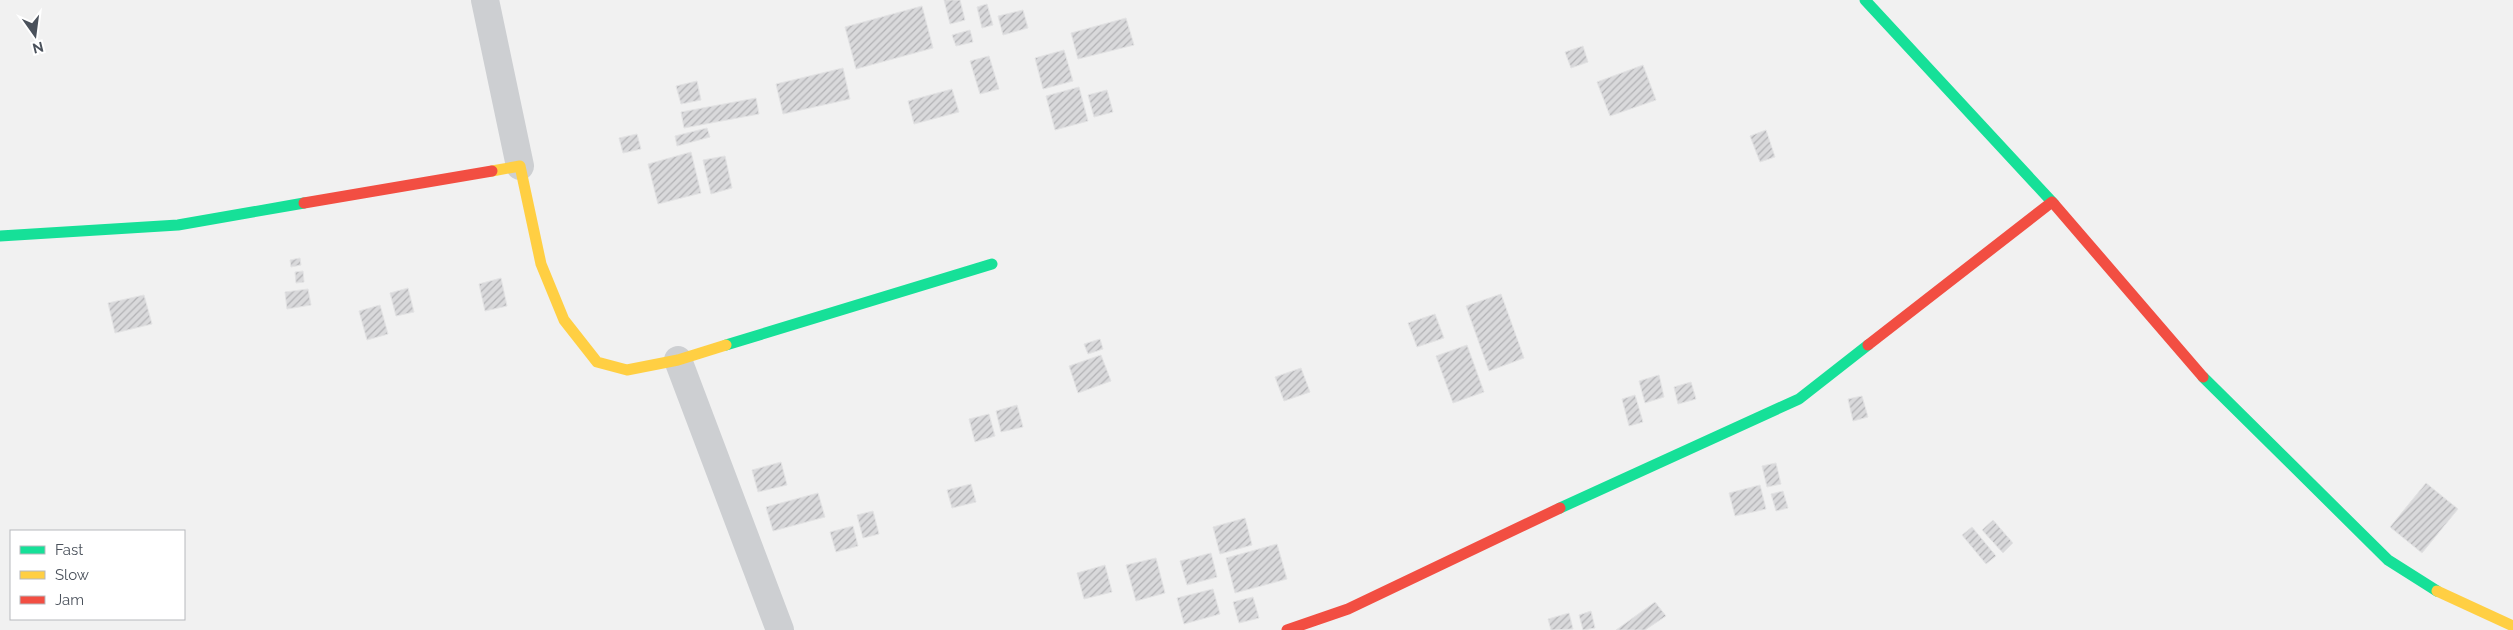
<svg xmlns="http://www.w3.org/2000/svg" width="2513" height="630" viewBox="0 0 2513 630" font-family="Raleway,sans-serif">
<style>
.building{fill:url(#building-hatch);stroke:#e3e3e4}
.lines{fill:none;stroke-linecap:round;stroke-linejoin:round}
.street{stroke:#cdcfd2;stroke-width:28}
.fast{stroke:#16e098;stroke-width:11}
.slow{stroke:#ffcf43;stroke-width:11}
.jam{stroke:#f24e42;stroke-width:11}
</style>
<defs>
<pattern id="building-hatch" width="6" height="6" patternUnits="userSpaceOnUse" patternTransform="scale(1.25)"><rect width="6" height="6" fill="#d9d9db"/><path d="M-1 1l2-2M0 6l6-6M5 7l2-2" fill="none" stroke="#b2b2b5"/></pattern>
</defs>
<rect width="100%" height="100%" fill="#f1f1f1"/>
<g class="building">
<path d="M 944,0 L 960,0 L 965,20 L 950,24 Z"/>
<path d="M 987,4 L 993,25 L 982,28 L 977,7 Z"/>
<path d="M 922,6 L 933,48 L 856,69 L 845,27 Z"/>
<path d="M 1023,10 L 1028,28 L 1003,35 L 998,16 Z"/>
<path d="M 1126,18 L 1134,45 L 1078,59 L 1071,33 Z"/>
<path d="M 970,30 L 973,42 L 956,46 L 952,35 Z"/>
<path d="M 1583,46 L 1588,62 L 1571,68 L 1565,52 Z"/>
<path d="M 1064,50 L 1073,81 L 1043,89 L 1035,58 Z"/>
<path d="M 989,56 L 999,89 L 980,94 L 970,61 Z"/>
<path d="M 1643,65 L 1656,100 L 1610,116 L 1597,82 Z"/>
<path d="M 843,68 L 850,99 L 783,114 L 776,84 Z"/>
<path d="M 697,81 L 701,100 L 681,104 L 676,86 Z"/>
<path d="M 1079,87 L 1088,121 L 1055,130 L 1046,96 Z"/>
<path d="M 952,89 L 959,112 L 914,124 L 908,101 Z"/>
<path d="M 1107,90 L 1113,112 L 1094,117 L 1088,95 Z"/>
<path d="M 756,98 L 759,114 L 684,128 L 681,112 Z"/>
<path d="M 707,128 L 710,137 L 677,146 L 675,136 Z"/>
<path d="M 1766,130 L 1775,157 L 1760,162 L 1750,136 Z"/>
<path d="M 637,134 L 641,149 L 623,153 L 619,138 Z"/>
<path d="M 691,152 L 701,193 L 658,204 L 648,164 Z"/>
<path d="M 725,156 L 732,188 L 711,194 L 703,160 Z"/>
<path d="M 300,258 L 301,265 L 291,267 L 290,260 Z"/>
<path d="M 303,271 L 304,282 L 296,283 L 295,272 Z"/>
<path d="M 501,278 L 507,306 L 485,311 L 479,284 Z"/>
<path d="M 408,288 L 414,312 L 396,316 L 390,293 Z"/>
<path d="M 308,289 L 311,305 L 287,309 L 285,292 Z"/>
<path d="M 1501,294 L 1524,358 L 1489,371 L 1466,306 Z"/>
<path d="M 144,295 L 152,324 L 115,333 L 108,303 Z"/>
<path d="M 380,305 L 388,334 L 367,340 L 359,311 Z"/>
<path d="M 1435,314 L 1444,338 L 1417,347 L 1408,323 Z"/>
<path d="M 1100,339 L 1103,349 L 1088,354 L 1084,344 Z"/>
<path d="M 1467,345 L 1484,392 L 1453,403 L 1436,356 Z"/>
<path d="M 1101,355 L 1111,381 L 1078,393 L 1069,366 Z"/>
<path d="M 1301,368 L 1310,392 L 1284,401 L 1275,377 Z"/>
<path d="M 1659,375 L 1664,397 L 1645,403 L 1639,381 Z"/>
<path d="M 1691,382 L 1696,399 L 1678,404 L 1674,387 Z"/>
<path d="M 1635,395 L 1643,422 L 1629,426 L 1622,399 Z"/>
<path d="M 1862,396 L 1868,417 L 1853,421 L 1848,399 Z"/>
<path d="M 1017,405 L 1023,427 L 1001,432 L 996,411 Z"/>
<path d="M 989,414 L 995,436 L 975,442 L 969,419 Z"/>
<path d="M 781,462 L 787,485 L 758,492 L 752,470 Z"/>
<path d="M 1776,463 L 1781,484 L 1767,487 L 1762,466 Z"/>
<path d="M 2426,483 L 2458,509 L 2422,553 L 2390,527 Z"/>
<path d="M 971,484 L 976,502 L 952,508 L 947,490 Z"/>
<path d="M 1760,485 L 1766,509 L 1735,516 L 1729,493 Z"/>
<path d="M 1783,491 L 1788,508 L 1776,511 L 1771,494 Z"/>
<path d="M 818,493 L 825,517 L 773,531 L 766,507 Z"/>
<path d="M 873,511 L 879,534 L 863,538 L 857,515 Z"/>
<path d="M 1245,518 L 1252,545 L 1220,554 L 1213,527 Z"/>
<path d="M 1993,520 L 2013,543 L 2003,553 L 1982,530 Z"/>
<path d="M 853,526 L 858,546 L 836,552 L 830,532 Z"/>
<path d="M 1972,527 L 1996,556 L 1986,564 L 1962,535 Z"/>
<path d="M 1277,544 L 1287,579 L 1235,593 L 1226,558 Z"/>
<path d="M 1211,553 L 1217,577 L 1187,585 L 1180,561 Z"/>
<path d="M 1156,558 L 1165,593 L 1136,601 L 1126,565 Z"/>
<path d="M 1105,565 L 1112,592 L 1084,599 L 1077,573 Z"/>
<path d="M 1213,589 L 1220,614 L 1184,624 L 1177,598 Z"/>
<path d="M 1253,597 L 1259,618 L 1239,623 L 1233,602 Z"/>
<path d="M 1655,602 L 1666,616 L 1645,630 L 1616,630 Z"/>
<path d="M 1591,611 L 1595,628 L 1583,630 L 1579,615 Z"/>
<path d="M 1569,613 L 1573,629 L 1551,630 L 1548,619 Z"/>
</g>
<g class="lines">
<g class="street">
<path d="M 485,0 L 520,166"/>
<path d="M 678,360 L 780,630"/>
</g>
<g class="fast">
<path d="M 1865,0 L 2054,204"/>
<path d="M 0,236 L 178,225 L 304,203"/>
<path d="M 726,345 L 992,264"/>
<path d="M 2203,377 L 2388,560 L 2437,591"/>
<path d="M 1560,508 L 1799,399 L 1868,345"/>
</g>
<g class="slow">
<path d="M 492,171 L 520,166 L 541,264 L 564,320 L 597,362 L 627,370 L 678,360 L 726,345"/>
<path d="M 2437,591 L 2513,626"/>
</g>
<g class="jam">
<path d="M 304,203 L 492,171"/>
<path d="M 2054,204 L 2203,377"/>
<path d="M 1868,345 L 2052,202"/>
<path d="M 1287,630 L 1348,609 L 1560,508"/>
</g>
</g>
<rect x="10" y="530" width="175" height="90" fill="#ffffff" stroke="#b7b9bd"/>
<rect x="20" y="546" width="25" height="8" fill="#16e098" stroke="#b7b9bd"/>
<text x="55" y="555" font-size="15" fill="#4a515b">Fast</text>
<rect x="20" y="571" width="25" height="8" fill="#ffcf43" stroke="#b7b9bd"/>
<text x="55" y="580" font-size="15" fill="#4a515b">Slow</text>
<rect x="20" y="596" width="25" height="8" fill="#f24e42" stroke="#b7b9bd"/>
<text x="55" y="605" font-size="15" fill="#4a515b">Jam</text>
<g transform="translate(35 35) rotate(166)" stroke="#ffffff" stroke-width="4" paint-order="stroke">
<path d="M0-4L9 19L0 12L-9 19Z" fill="#4a515b"/>
<text y="-8" font-size="14" font-weight="bold" text-anchor="middle" fill="#4a515b">N</text>
</g>
</svg>
